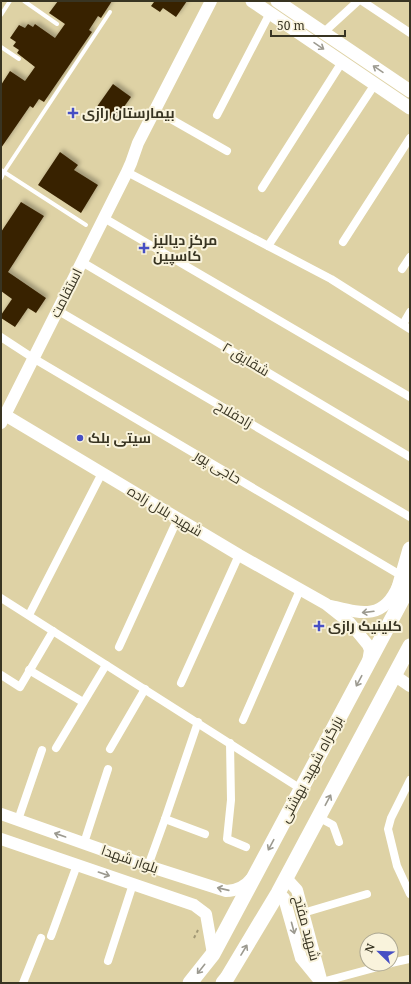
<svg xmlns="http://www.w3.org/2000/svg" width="411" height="984" viewBox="0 0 411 984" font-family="'Noto Serif',Cairo,serif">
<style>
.building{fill:#392300;filter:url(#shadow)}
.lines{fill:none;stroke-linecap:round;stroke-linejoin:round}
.path{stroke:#a29875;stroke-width:2;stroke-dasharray:3 3;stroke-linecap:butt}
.lane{stroke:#fff;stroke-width:4}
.street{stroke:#fff;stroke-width:8}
.secondary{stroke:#fff;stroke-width:12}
.primary{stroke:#fff;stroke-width:13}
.highway{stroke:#fff;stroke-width:15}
.oneway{stroke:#9c9a90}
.poi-dot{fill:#474fc4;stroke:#f9f3dc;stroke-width:1.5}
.labels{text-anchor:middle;stroke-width:4;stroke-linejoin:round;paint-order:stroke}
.poi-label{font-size:14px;font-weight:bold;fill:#383422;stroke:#f9f3dc;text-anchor:start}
.street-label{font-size:14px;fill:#383422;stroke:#f9f3dc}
</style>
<defs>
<filter id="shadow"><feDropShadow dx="3" dy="-3" stdDeviation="2" flood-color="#0004"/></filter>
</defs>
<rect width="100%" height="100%" fill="#ded2a5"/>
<g class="building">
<path d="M 58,1 L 112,1 L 101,18 L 98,16 L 89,30 L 92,32 L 44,102 L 39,99 L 33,108 L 30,106 L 1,148 L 1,85 L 10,71 L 25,81 L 35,67 L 17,53 L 19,50 L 13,46 L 16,42 L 10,38 L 19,25 L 25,28 L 28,24 L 33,27 L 35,24 L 55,38 L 65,24 L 49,13 Z"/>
<path d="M 152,1 L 187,1 L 176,17 L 163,8 L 160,12 L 151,6 L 154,2 Z"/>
<path d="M 113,84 L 131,97 L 114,121 L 96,108 Z"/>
<path d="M 60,152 L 78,165 L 74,170 L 98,185 L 81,213 L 38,185 Z"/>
<path d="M 21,202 L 44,216 L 8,272 L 46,298 L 36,313 L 28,308 L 15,327 L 1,318 L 1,315 L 12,299 L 1,291 L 1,232 Z"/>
</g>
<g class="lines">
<path class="path" d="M 194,938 L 198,930"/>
<g class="lane">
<path d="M 24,1 L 57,24"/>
<path d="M 1,15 L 10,1"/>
<path d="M 1,47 L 19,59"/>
<path d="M 1,170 L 4,172 L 1,178"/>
<path d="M 86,225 L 4,172 L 110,12"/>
</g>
<g class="street">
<path d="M 362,1 L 410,33"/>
<path d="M 323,33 L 358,1"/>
<path d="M 162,114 L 227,151"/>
<path d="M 217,115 L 270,13"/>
<path d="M 127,172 L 331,279 L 410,329"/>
<path d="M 262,188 L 342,62"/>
<path d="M 104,218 L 410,397"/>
<path d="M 343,242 L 410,138"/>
<path d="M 268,246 L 375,84"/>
<path d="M 82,262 L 410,457"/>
<path d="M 402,269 L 410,257"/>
<path d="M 57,310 L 410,517"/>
<path d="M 403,324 L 410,312"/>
<path d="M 1,337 L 33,358 L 402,576"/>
<path d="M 1,598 L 301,789"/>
<path d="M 29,615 L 102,473"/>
<path d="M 119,647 L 178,518"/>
<path d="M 29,670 L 83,702"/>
<path d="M 1,675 L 20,687 L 53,631"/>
<path d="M 181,683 L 239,555"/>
<path d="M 243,720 L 300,590"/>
<path d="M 230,743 L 231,800 L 227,839 L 246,847"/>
<path d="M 56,748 L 106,665"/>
<path d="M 110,749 L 145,689"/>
<path d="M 410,780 L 391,818 L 388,829 L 397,866 L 410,894"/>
<path d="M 318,817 L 333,825 L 339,842"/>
<path d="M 165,819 L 205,834"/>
<path d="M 18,820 L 42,750"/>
<path d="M 84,843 L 108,769"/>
<path d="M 148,866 L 165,819 L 198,722"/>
<path d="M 303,913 L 367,894"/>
<path d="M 51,936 L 77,865"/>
<path d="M 108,961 L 133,884"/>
<path d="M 391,963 L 409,959"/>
<path d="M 23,983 L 41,938"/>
<path d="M 318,983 L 389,964"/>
</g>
<g class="secondary">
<path d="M 5,415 L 239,555 L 326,604 L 350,623 L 368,645 L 370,650 L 368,662"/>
<path d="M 1,423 L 127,172 L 131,163 L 138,143 L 211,1"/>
<path d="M 331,606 C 360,613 383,621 398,586"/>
<path d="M 394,675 L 410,686"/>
<path d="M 1,814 L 148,866 L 226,891 C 237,891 245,887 252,878"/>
<path d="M 1,839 L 194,905 L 206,914 L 213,954"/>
<path d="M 286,878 L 297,890 L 322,983"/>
<path d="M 278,893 L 284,898 L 301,958 L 319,980"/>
</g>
<g class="primary">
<path d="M 252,1 L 410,108"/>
<path d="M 277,1 L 410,91"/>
</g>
<g class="highway">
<path d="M 396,598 L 410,549"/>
<path d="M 190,983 L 213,954 L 410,585"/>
<path d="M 223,983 L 227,978 L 278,893 L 410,646"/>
</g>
</g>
<defs><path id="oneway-shaft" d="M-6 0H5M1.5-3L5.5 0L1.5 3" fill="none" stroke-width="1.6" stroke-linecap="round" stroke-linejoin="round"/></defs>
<g class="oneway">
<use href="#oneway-shaft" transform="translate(319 46) rotate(34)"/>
<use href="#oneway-shaft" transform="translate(378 69) rotate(-146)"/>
<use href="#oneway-shaft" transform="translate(368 612) rotate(173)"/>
<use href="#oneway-shaft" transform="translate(359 681) rotate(118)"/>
<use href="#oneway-shaft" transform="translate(328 800) rotate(-62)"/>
<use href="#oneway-shaft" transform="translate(60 835) rotate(-161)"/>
<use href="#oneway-shaft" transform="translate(271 845) rotate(118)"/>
<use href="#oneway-shaft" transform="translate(104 874) rotate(19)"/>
<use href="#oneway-shaft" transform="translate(223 889) rotate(-167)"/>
<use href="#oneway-shaft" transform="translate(293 928) rotate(75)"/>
<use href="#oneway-shaft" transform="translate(244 950) rotate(-59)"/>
<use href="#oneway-shaft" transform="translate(201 969) rotate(129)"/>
</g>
<g class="poi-dot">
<path d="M71 107h4v4h4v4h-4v4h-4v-4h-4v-4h4z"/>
<path d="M142 242h4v4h4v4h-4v4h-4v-4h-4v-4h4z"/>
<circle cx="80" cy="438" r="4"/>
<path d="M317 620h4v4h4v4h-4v4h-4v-4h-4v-4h4z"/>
</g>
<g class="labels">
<g class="poi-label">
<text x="82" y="118">بیمارستان رازی</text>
<text x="153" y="245">مرکز دیالیز<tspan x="153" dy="16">کاسپین</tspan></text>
<text x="88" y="443">سیتی بلک</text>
<text x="328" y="631">کلینیک رازی</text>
</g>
<g class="street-label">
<text transform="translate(66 293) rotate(-63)" y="5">استقامت</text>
<text transform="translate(246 359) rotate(31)" y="5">شقایق ۲</text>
<text transform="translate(234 414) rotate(30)" y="5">زادفلاح</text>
<text transform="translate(218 467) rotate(31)" y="5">حاجی پور</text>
<text transform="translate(165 511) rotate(31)" y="5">شهید بلال زاده</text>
<text transform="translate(311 769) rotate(-62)" y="5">بزرگراه شهید بهشتی</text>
<text transform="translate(130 859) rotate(19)" y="5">بلوار شهدا</text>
<text transform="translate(307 928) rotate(75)" y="5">شهید مفتح</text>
</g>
</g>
<rect width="411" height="984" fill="none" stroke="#383422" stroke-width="4"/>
<g transform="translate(379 952) rotate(293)"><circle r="19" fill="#f9f3dc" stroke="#aca792"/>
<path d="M0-3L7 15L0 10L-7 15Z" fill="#474fc4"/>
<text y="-6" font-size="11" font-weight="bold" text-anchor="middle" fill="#383422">N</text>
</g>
<path d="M271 30v6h74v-6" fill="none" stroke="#383422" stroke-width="2"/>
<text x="277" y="30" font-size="12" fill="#383422" stroke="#f9f3dc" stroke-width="3" paint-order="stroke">50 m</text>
</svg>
